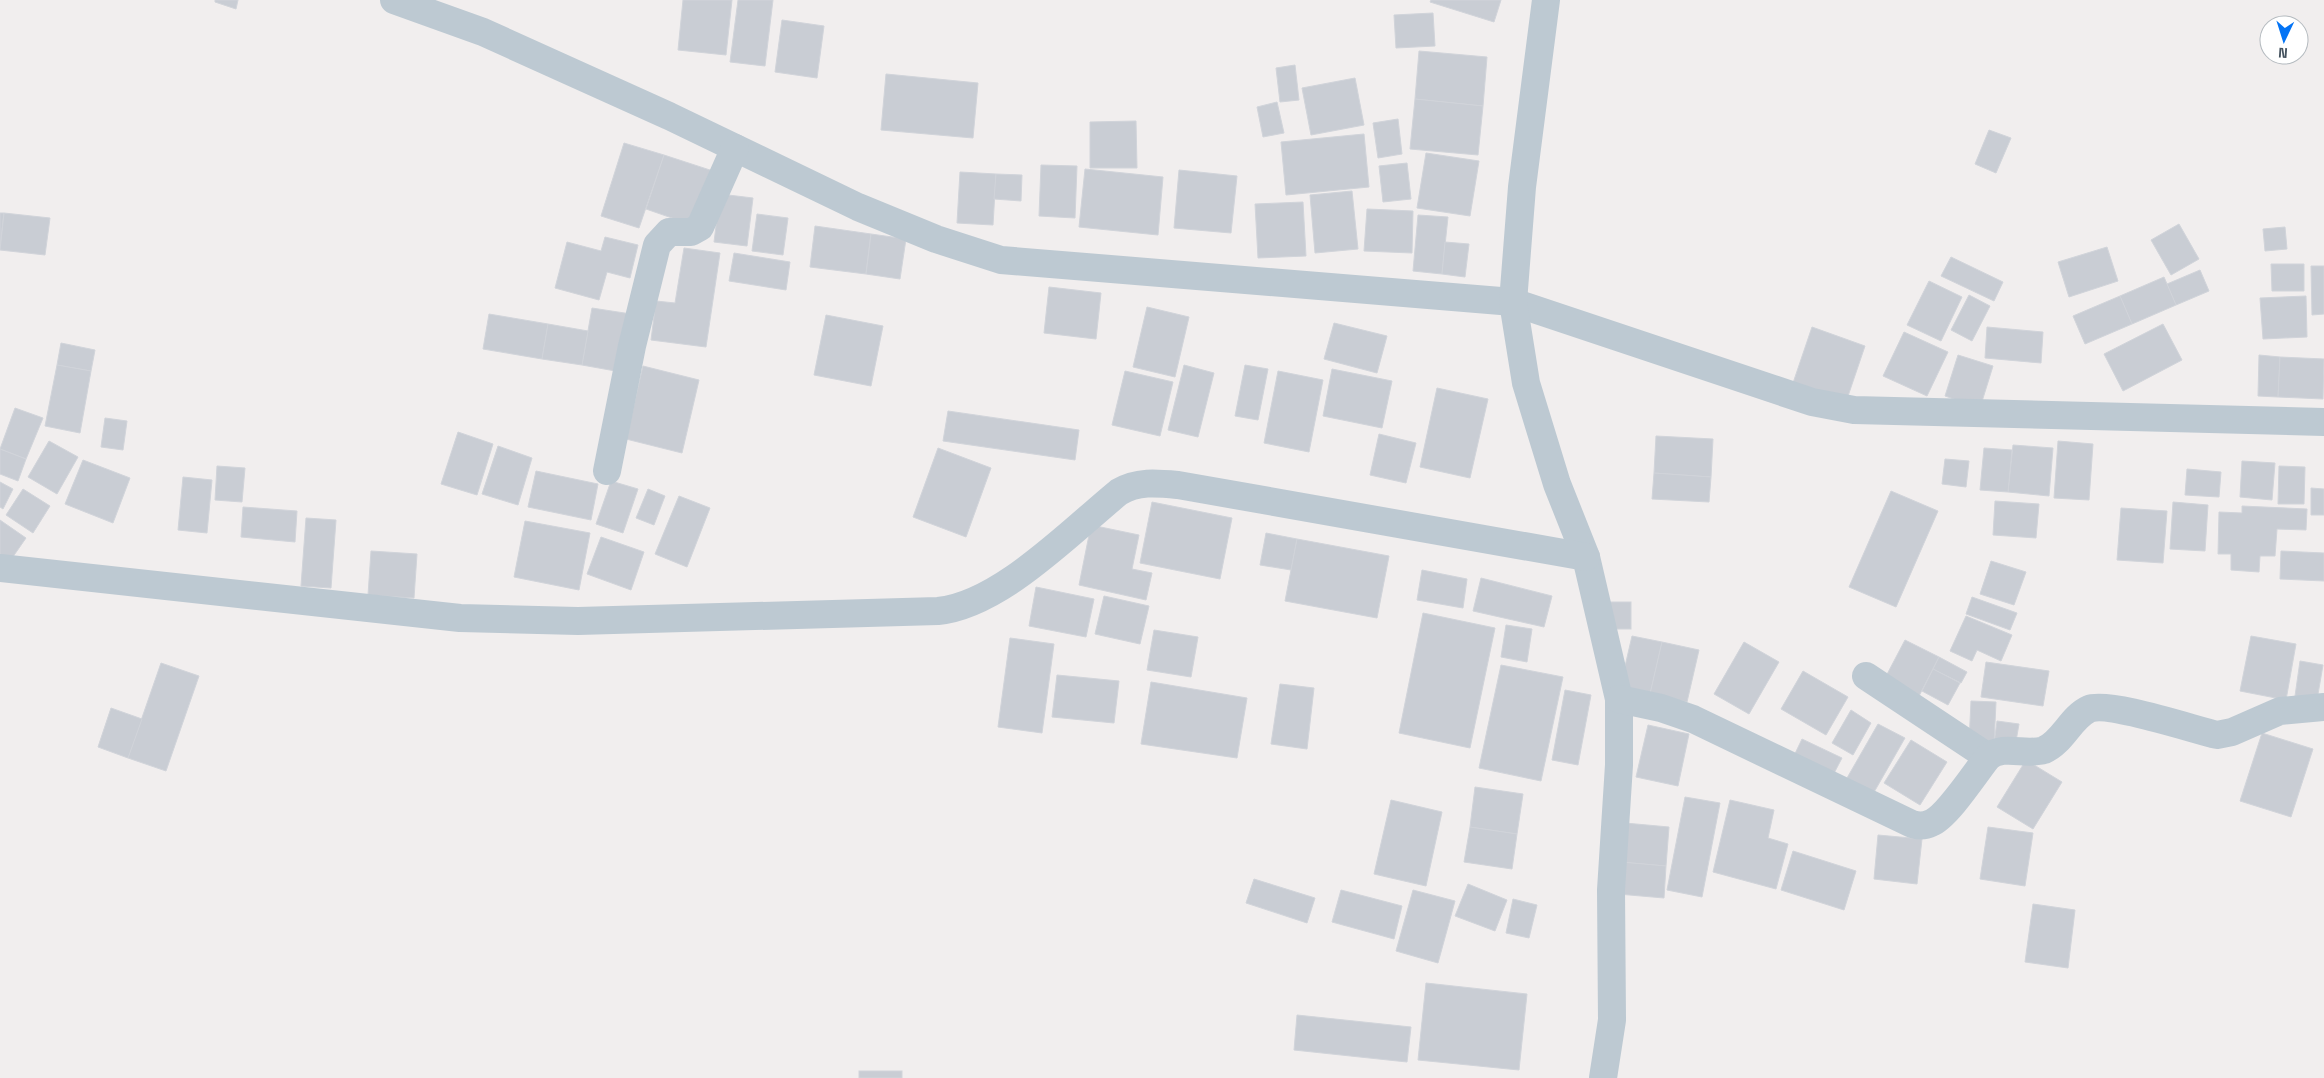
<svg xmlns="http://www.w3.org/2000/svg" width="2324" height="1078" viewBox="0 0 2324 1078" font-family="'Space Grotesk',sans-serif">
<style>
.building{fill:#c9cdd4;stroke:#d1d4da}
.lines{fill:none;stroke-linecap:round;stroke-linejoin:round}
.minor{stroke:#bdc9d2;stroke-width:28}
</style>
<rect width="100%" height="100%" fill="#f1eeee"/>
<g class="building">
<path d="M 215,0 L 238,0 L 236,9 L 215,2 Z"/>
<path d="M 683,0 L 732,0 L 726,55 L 678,50 Z"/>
<path d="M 738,0 L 773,0 L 765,66 L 730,62 Z"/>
<path d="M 1431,0 L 1501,0 L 1494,22 L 1430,2 Z"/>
<path d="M 1433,13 L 1435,46 L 1396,48 L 1394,15 Z"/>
<path d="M 782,20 L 824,26 L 817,78 L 775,72 Z"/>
<path d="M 1419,51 L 1487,57 L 1483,106 L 1415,99 Z"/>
<path d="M 1295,65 L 1299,100 L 1280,102 L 1276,68 Z"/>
<path d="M 886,74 L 978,83 L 973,138 L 881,130 Z"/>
<path d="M 1355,78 L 1364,125 L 1311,135 L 1302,88 Z"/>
<path d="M 1415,99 L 1483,106 L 1478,155 L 1410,149 Z"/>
<path d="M 1277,102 L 1284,133 L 1263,137 L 1257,107 Z"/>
<path d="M 1398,119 L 1402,154 L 1378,158 L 1373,123 Z"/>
<path d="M 1136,121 L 1137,168 L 1090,168 L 1090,122 Z"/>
<path d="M 1989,130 L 2011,138 L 1996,173 L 1975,164 Z"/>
<path d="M 1364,134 L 1369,187 L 1286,195 L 1281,142 Z"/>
<path d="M 624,143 L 664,155 L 639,228 L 601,216 Z"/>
<path d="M 1426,153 L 1479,161 L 1470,216 L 1417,208 Z"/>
<path d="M 664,155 L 713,171 L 695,226 L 646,209 Z"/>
<path d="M 1407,163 L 1411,199 L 1383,202 L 1379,166 Z"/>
<path d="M 1041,165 L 1077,166 L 1075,218 L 1039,216 Z"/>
<path d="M 1085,169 L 1163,177 L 1158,235 L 1079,227 Z"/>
<path d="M 1179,170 L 1237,176 L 1231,233 L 1174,228 Z"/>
<path d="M 960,172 L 996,174 L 993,225 L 957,223 Z"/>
<path d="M 996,174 L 1022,175 L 1021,201 L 994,199 Z"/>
<path d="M 1352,191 L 1358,249 L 1315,253 L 1310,195 Z"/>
<path d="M 720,194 L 753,198 L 747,246 L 714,242 Z"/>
<path d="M 1303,202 L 1306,256 L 1258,258 L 1255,204 Z"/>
<path d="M 1367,209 L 1413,211 L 1412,253 L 1364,251 Z"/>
<path d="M 0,213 L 4,213 L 0,249 Z"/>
<path d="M 4,213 L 50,218 L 45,255 L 0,250 Z"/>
<path d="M 757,214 L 788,218 L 783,255 L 752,251 Z"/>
<path d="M 1418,215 L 1448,217 L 1442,274 L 1413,271 Z"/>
<path d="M 2179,224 L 2199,259 L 2171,275 L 2151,240 Z"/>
<path d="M 815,226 L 871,234 L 866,274 L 810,267 Z"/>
<path d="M 2285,227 L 2287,249 L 2265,251 L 2263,229 Z"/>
<path d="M 871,234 L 906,239 L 900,279 L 866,274 Z"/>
<path d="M 605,237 L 638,245 L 630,278 L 607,272 L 599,300 L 555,288 L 567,242 L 601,251 Z"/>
<path d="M 1445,242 L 1469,244 L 1465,277 L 1442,274 Z"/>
<path d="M 2107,247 L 2118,281 L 2069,297 L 2058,262 Z"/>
<path d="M 684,248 L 720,253 L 706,347 L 651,340 L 656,301 L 675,303 Z"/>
<path d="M 734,253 L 790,262 L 786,290 L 729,281 Z"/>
<path d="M 1951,257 L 2003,282 L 1994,301 L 1941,276 Z"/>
<path d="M 2271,264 L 2304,264 L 2304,291 L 2272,291 Z"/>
<path d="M 2311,266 L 2324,266 L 2324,314 L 2312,315 Z"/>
<path d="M 2200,270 L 2209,291 L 2176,305 L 2167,284 Z"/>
<path d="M 2164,277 L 2176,305 L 2132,324 L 2120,296 Z"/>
<path d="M 1929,281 L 1962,297 L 1941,341 L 1907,325 Z"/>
<path d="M 1049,287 L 1101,293 L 1096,339 L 1044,333 Z"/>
<path d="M 1969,295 L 1990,306 L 1972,341 L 1951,330 Z"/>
<path d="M 2120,296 L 2132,324 L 2085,344 L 2073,316 Z"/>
<path d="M 2306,296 L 2307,337 L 2263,339 L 2260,298 Z"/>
<path d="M 1147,307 L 1189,317 L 1175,377 L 1133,367 Z"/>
<path d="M 592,308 L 631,314 L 621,372 L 582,365 Z"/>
<path d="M 489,314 L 548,324 L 542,359 L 483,349 Z"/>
<path d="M 826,315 L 883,326 L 871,386 L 814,375 Z"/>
<path d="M 1334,323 L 1387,336 L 1377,373 L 1324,359 Z"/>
<path d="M 548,324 L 588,331 L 582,365 L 542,359 Z"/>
<path d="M 2163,324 L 2182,360 L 2123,391 L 2104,354 Z"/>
<path d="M 1812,327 L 1865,346 L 1846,402 L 1793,383 Z"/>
<path d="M 1987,327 L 2043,332 L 2041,363 L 1985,358 Z"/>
<path d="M 1904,332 L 1948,352 L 1927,396 L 1883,376 Z"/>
<path d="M 61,343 L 95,350 L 91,371 L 57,365 Z"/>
<path d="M 1958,355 L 1993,366 L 1980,408 L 1945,396 Z"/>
<path d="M 2259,355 L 2280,357 L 2278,397 L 2258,396 Z"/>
<path d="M 2280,357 L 2324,359 L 2323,399 L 2278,397 Z"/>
<path d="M 57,365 L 91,371 L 80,433 L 45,426 Z"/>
<path d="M 1184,365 L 1214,373 L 1198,437 L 1168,430 Z"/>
<path d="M 1245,365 L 1268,369 L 1258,420 L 1235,416 Z"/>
<path d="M 643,366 L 699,380 L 682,453 L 626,439 Z"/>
<path d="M 1332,369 L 1392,381 L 1382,428 L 1323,416 Z"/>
<path d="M 1125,371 L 1173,382 L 1160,436 L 1112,425 Z"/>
<path d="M 1278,371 L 1323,380 L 1309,452 L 1264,443 Z"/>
<path d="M 1437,388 L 1488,399 L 1470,478 L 1420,467 Z"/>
<path d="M 15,408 L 43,418 L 26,459 L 0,449 Z"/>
<path d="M 948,411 L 1079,430 L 1075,460 L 943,441 Z"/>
<path d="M 105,418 L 127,421 L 123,450 L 101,447 Z"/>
<path d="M 458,432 L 493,444 L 477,495 L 441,484 Z"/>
<path d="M 1379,434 L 1416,443 L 1406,483 L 1370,475 Z"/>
<path d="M 1656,436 L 1713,439 L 1711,477 L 1654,473 Z"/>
<path d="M 49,441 L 78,457 L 57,494 L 28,477 Z"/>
<path d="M 2058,441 L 2093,444 L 2089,500 L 2054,498 Z"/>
<path d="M 2013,445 L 2053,448 L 2049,496 L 2008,492 Z"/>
<path d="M 498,446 L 532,458 L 518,505 L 482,494 Z"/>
<path d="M 938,448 L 991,468 L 966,537 L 913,517 Z"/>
<path d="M 1984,448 L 2012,450 L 2008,492 L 1980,490 Z"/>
<path d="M 0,449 L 26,459 L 18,481 L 0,474 Z"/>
<path d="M 1945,459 L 1969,461 L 1966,487 L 1942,484 Z"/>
<path d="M 83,460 L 130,478 L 113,523 L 65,504 Z"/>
<path d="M 2242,461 L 2275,463 L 2272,500 L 2240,497 Z"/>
<path d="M 217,466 L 245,468 L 242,502 L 215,500 Z"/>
<path d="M 2279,466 L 2305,467 L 2304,504 L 2278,504 Z"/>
<path d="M 2187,469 L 2221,472 L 2219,497 L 2185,495 Z"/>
<path d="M 536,471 L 598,484 L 591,520 L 528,507 Z"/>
<path d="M 1654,473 L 1711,477 L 1709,502 L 1652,499 Z"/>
<path d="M 183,477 L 212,480 L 207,533 L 178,530 Z"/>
<path d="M 611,481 L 638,489 L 623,533 L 596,524 Z"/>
<path d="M 0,482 L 13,489 L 3,509 L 0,507 Z"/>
<path d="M 2311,488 L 2324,489 L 2324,515 L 2311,515 Z"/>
<path d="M 23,489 L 50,506 L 33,533 L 6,515 Z"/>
<path d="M 648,489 L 665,496 L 654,525 L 636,518 Z"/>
<path d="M 1891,491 L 1938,511 L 1896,607 L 1849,587 Z"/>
<path d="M 679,496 L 710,508 L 687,567 L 655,554 Z"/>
<path d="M 1995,501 L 2039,504 L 2036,538 L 1993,535 Z"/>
<path d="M 1152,502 L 1232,518 L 1220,579 L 1140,563 Z"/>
<path d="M 2173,502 L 2208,505 L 2205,551 L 2170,549 Z"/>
<path d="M 2242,506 L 2307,509 L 2306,530 L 2277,529 L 2275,556 L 2260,556 L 2259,572 L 2231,570 L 2231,554 L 2218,554 L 2219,512 L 2242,513 Z"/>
<path d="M 243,507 L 297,511 L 295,542 L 241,537 Z"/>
<path d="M 2121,508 L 2167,511 L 2163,563 L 2117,560 Z"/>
<path d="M 306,518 L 336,520 L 331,588 L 301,586 Z"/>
<path d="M 0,520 L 26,538 L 10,561 L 0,554 Z"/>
<path d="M 525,521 L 590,533 L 579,590 L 514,577 Z"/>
<path d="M 1091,525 L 1139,535 L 1132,569 L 1152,573 L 1146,600 L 1079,585 Z"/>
<path d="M 1266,533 L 1297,539 L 1291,570 L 1260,565 Z"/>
<path d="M 601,537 L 644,552 L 631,590 L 587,574 Z"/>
<path d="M 1297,539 L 1389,556 L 1377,618 L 1285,601 Z"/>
<path d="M 371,551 L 417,554 L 414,598 L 368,595 Z"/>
<path d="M 2281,551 L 2324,553 L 2324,581 L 2280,579 Z"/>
<path d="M 1991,561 L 2026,572 L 2014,605 L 1980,594 Z"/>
<path d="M 1422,570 L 1467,579 L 1463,608 L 1417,600 Z"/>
<path d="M 1481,578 L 1552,596 L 1544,627 L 1473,611 Z"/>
<path d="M 1036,587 L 1094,599 L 1086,637 L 1029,626 Z"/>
<path d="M 1104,596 L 1149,606 L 1140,644 L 1095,634 Z"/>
<path d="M 1972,597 L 2017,613 L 2010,630 L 1966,614 Z"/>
<rect x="1606" y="602" width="25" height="27"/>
<path d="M 1423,613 L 1495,628 L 1470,748 L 1399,733 Z"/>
<path d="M 1966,616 L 2012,635 L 2001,661 L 1977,650 L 1972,661 L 1950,651 Z"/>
<path d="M 1506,625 L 1532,629 L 1527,662 L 1501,657 Z"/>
<path d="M 1154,630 L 1198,637 L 1191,677 L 1147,670 Z"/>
<path d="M 1632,636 L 1662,642 L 1650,694 L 1620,688 Z"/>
<path d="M 2251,636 L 2296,644 L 2286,700 L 2240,691 Z"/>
<path d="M 1010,638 L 1054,644 L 1042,733 L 998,727 Z"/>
<path d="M 1905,640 L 1939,657 L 1918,698 L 1884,680 Z"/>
<path d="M 1662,642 L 1699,650 L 1687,702 L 1650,694 Z"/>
<path d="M 1744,642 L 1779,662 L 1749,714 L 1714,694 Z"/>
<path d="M 1939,657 L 1967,672 L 1961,683 L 1933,669 Z"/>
<path d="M 2300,661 L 2323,665 L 2317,700 L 2295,696 Z"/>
<path d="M 1986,662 L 2049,671 L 2043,706 L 1981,697 Z"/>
<path d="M 161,663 L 199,676 L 166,771 L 128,758 Z"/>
<path d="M 1501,665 L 1563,677 L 1541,781 L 1479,768 Z"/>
<path d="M 1933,669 L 1960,683 L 1948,705 L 1922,691 Z"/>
<path d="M 1803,671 L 1848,697 L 1826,735 L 1781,709 Z"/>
<path d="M 1057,675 L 1119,681 L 1114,723 L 1052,717 Z"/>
<path d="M 1151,682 L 1247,698 L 1237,758 L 1141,744 Z"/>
<path d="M 1280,684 L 1314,688 L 1307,749 L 1271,744 Z"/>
<path d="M 1565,690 L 1591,695 L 1578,765 L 1552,760 Z"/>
<path d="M 1971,701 L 1996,702 L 1994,744 L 1969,743 Z"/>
<path d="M 111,708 L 142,719 L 128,758 L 98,747 Z"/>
<path d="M 1851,710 L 1871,723 L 1853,755 L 1832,743 Z"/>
<path d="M 1997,721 L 2019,724 L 2015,747 L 1994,744 Z"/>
<path d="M 1878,724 L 1905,738 L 1873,794 L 1847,778 Z"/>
<path d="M 1648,725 L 1689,734 L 1678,786 L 1636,777 Z"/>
<path d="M 2262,733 L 2313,749 L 2291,817 L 2240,801 Z"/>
<path d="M 1802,739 L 1842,758 L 1830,781 L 1791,762 Z"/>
<path d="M 1911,740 L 1947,762 L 1920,805 L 1884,783 Z"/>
<path d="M 2026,760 L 2062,782 L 2033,829 L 1997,807 Z"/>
<path d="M 1475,787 L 1523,794 L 1517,834 L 1470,827 Z"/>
<path d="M 1685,797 L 1720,803 L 1702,897 L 1667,890 Z"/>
<path d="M 1391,800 L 1442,812 L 1426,886 L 1374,874 Z"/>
<path d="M 1730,800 L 1774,810 L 1768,838 L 1788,844 L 1776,889 L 1713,872 Z"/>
<path d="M 1625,823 L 1669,827 L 1666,866 L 1621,862 Z"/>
<path d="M 1470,827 L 1517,834 L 1512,869 L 1464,862 Z"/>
<path d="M 1988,827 L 2033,833 L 2025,886 L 1980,879 Z"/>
<path d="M 1878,835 L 1922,839 L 1917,884 L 1874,879 Z"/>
<path d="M 1793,851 L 1856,871 L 1844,910 L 1781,890 Z"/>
<path d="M 1621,862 L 1666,866 L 1664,898 L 1618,894 Z"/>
<path d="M 1254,879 L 1315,898 L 1307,923 L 1246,903 Z"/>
<path d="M 1468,884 L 1507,900 L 1495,931 L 1455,916 Z"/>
<path d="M 1341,890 L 1402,906 L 1394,939 L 1332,922 Z"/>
<path d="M 1413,890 L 1455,901 L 1438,963 L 1396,951 Z"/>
<path d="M 1513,899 L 1537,905 L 1529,938 L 1506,933 Z"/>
<path d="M 2033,904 L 2075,910 L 2068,968 L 2025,962 Z"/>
<path d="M 1426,983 L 1527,994 L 1519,1070 L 1418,1060 Z"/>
<path d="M 1297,1015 L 1411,1027 L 1407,1062 L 1294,1050 Z"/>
<rect x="859" y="1071" width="43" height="7"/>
</g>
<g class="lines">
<g class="minor">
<path d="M 394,0 L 483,32 L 669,116 L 858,207 L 936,239 L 1001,260 L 1513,302 L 1812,402 L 1854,410 L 2324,422"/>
<path d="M 1546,0 L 1522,187 L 1513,302 L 1526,383 L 1557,484 L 1586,557 L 1619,699 L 1619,765 L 1611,890 L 1612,1020 L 1603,1078"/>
<path d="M 607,471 L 632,346 L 657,245 L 669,232 L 691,232 L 700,227 L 735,148"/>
<path d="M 0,568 L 460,618 L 578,621 L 938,611 C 1000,605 1070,532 1119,492 C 1137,481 1157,483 1178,485 L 1586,557"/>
<path d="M 1866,676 L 1988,757"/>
<path d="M 1619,699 L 1661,708 L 1693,719 L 1912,824 C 1918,826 1925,826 1931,823 C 1947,817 1976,772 1988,757 C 2004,744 2025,756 2044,750 C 2063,742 2071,717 2089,709 C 2108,701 2192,729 2217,735 L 2232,732 L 2280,711 L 2324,707"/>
</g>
</g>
<g transform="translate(2284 40) rotate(184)"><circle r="24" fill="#ffffff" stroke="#b4babf"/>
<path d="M0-4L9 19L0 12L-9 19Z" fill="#0474f5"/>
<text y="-8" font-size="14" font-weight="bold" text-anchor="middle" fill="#44525e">N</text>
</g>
</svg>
